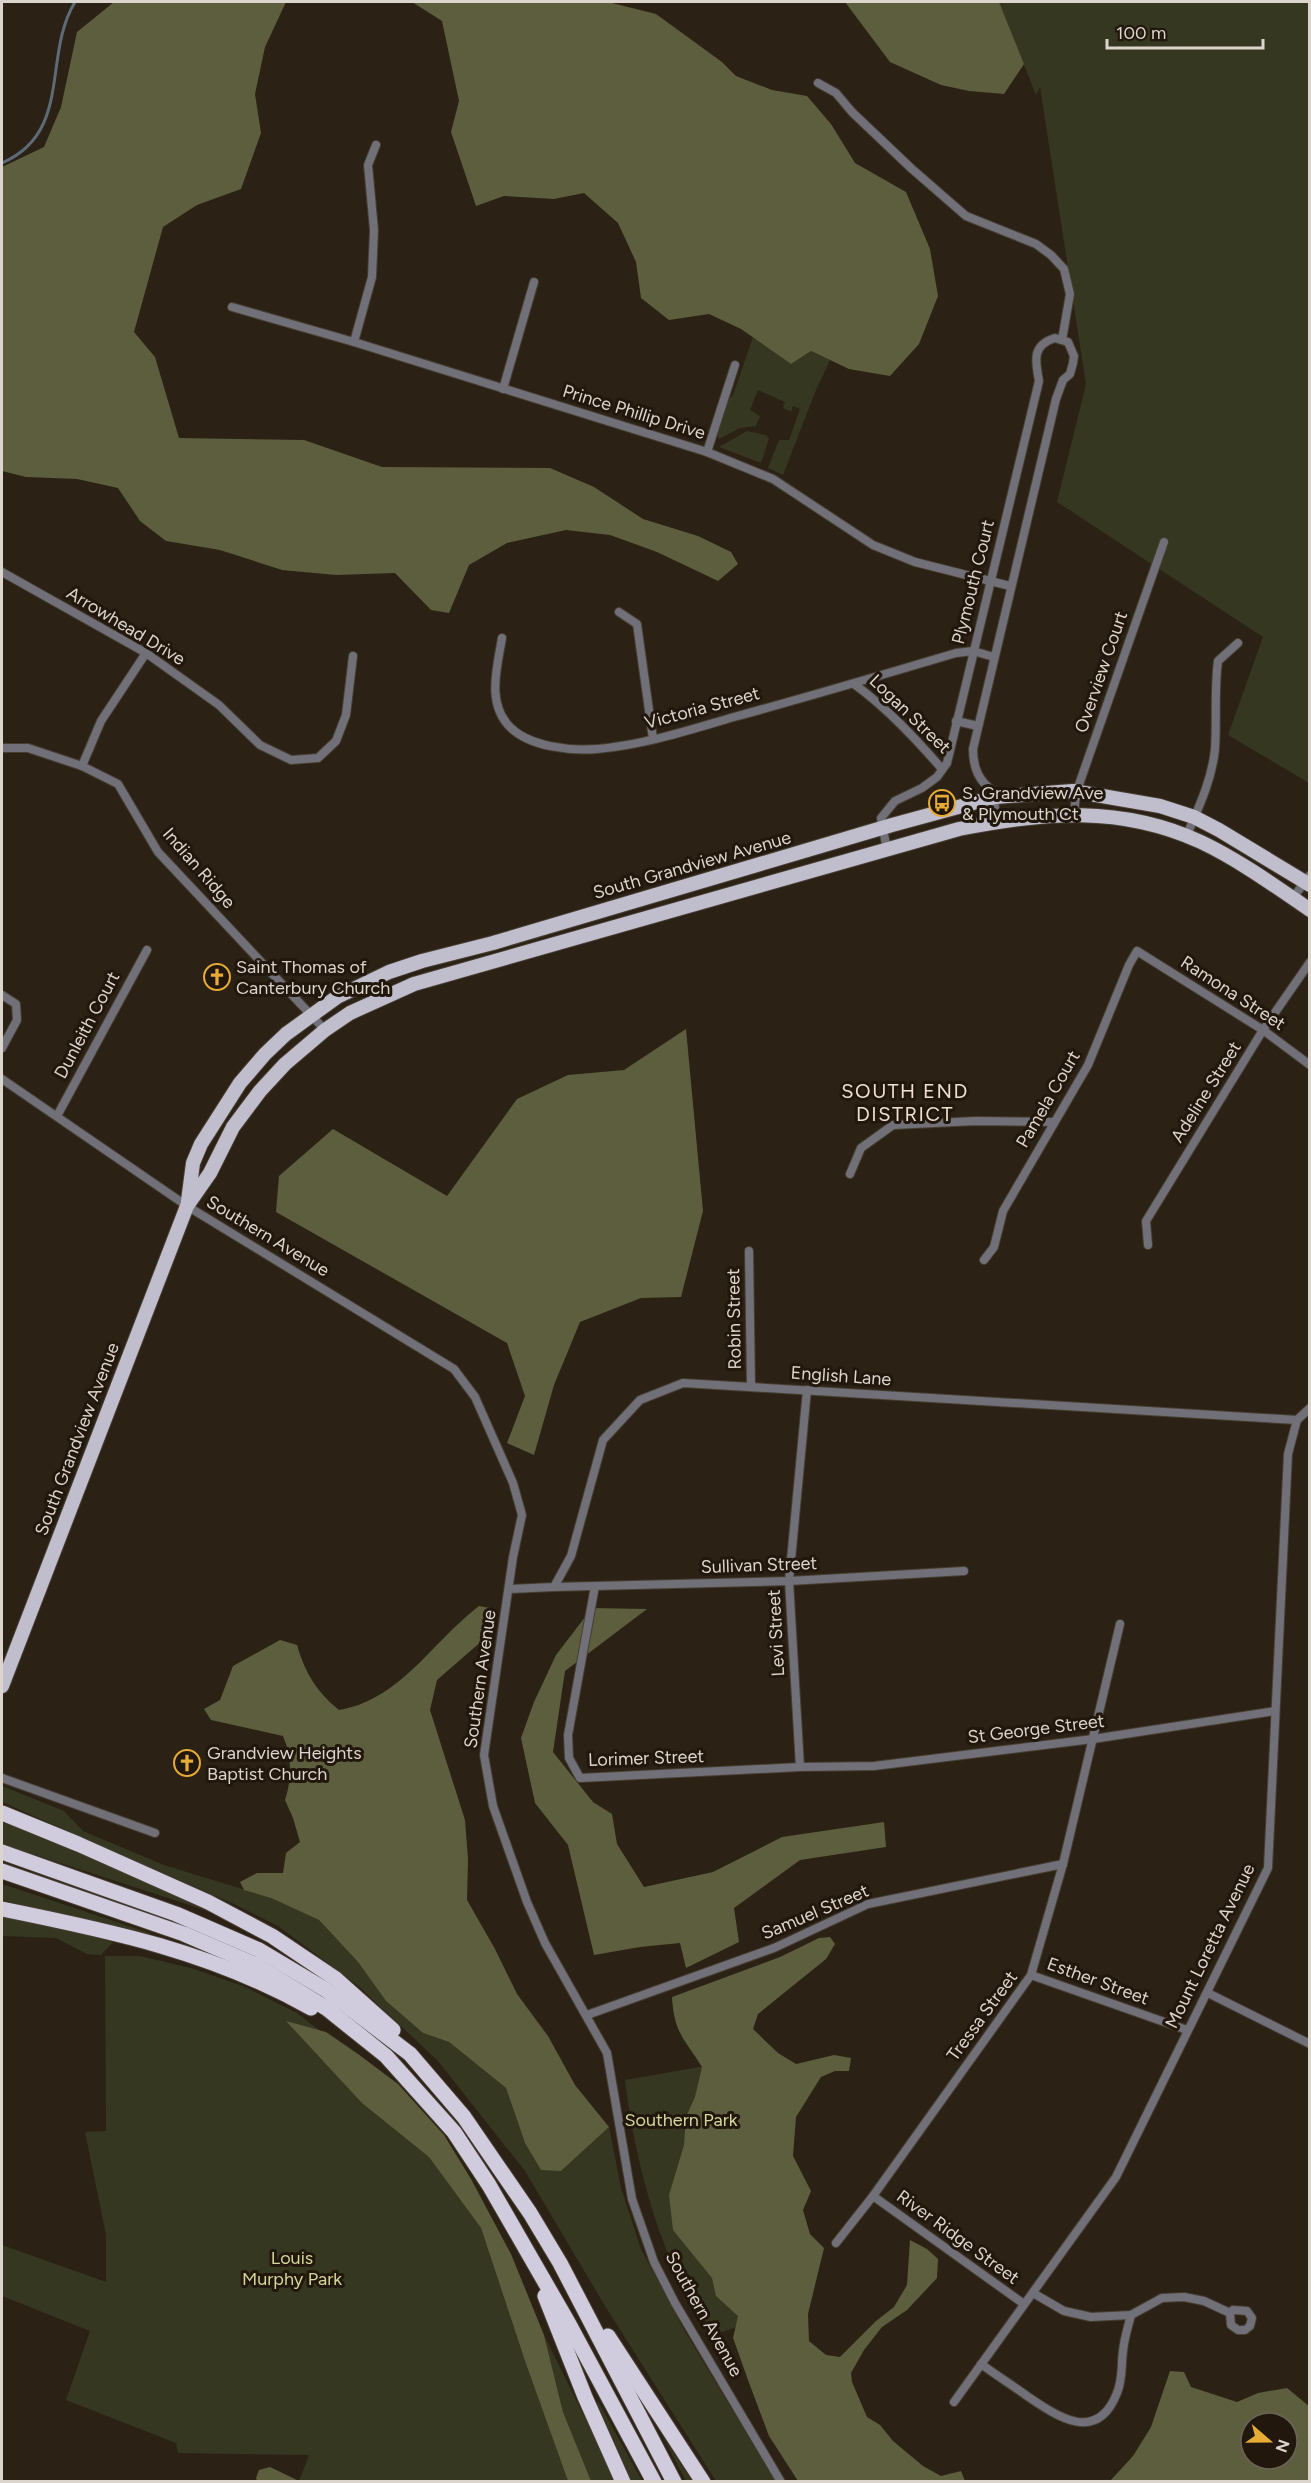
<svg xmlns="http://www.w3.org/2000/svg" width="1311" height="2483" viewBox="0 0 1311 2483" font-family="Figtree,sans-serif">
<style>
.green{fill:#363721}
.forest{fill:#5d5e3d;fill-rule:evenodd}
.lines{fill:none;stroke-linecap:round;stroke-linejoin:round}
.stream{stroke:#5d6b79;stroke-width:3}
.minor-casing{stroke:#473e32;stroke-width:10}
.primary-casing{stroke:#473e32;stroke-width:16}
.trunk-casing{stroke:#473e32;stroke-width:17}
.minor{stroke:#716f77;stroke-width:8}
.primary{stroke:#c0bdcd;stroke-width:14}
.trunk{stroke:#d0ccde;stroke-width:15}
.labels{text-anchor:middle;stroke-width:6;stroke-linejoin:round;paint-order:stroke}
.street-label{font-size:18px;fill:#dcd5cd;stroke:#22170c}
.poi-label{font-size:18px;fill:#dcd5cd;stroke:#22170c;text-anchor:start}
.park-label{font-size:18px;fill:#d3d79a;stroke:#22170c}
.neighbourhood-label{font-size:20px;letter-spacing:1.5px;fill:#eee0d0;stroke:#22170c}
</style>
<rect width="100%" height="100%" fill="#2b2115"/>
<g class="green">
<path d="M 999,2 L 1309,2 L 1309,783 L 1228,735 L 1263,637 L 1057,502 L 1086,384 L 1040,87 L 1036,95 Z"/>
<path d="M 753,337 L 791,364 L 811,351 L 830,360 L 816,390 L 783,475 L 768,468 L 779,440 L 789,440 L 800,409 L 793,406 L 791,412 L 783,408 L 785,402 L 758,390 L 750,410 L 760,416 L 756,426 L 740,428 L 719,439 L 716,432 L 727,401 L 733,395 Z"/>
<path d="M 747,431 L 766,435 L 769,439 L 761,463 L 719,447 Z"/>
<path d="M 2,1786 L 64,1811 L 83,1831 L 164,1865 L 271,1898 L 319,1920 L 358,1962 L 386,2001 L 423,2033 L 449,2042 L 506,2088 L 525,2143 L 561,2171 L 609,2127 L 621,2188 L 641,2249 L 683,2328 L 775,2481 L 716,2481 L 605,2306 L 525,2171 L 437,2060 L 356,1984 L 278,1926 L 234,1904 L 2,1802 Z"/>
<path d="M 2,1820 L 31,1832 L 214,1913 L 2,1844 Z"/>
<path d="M 2,1884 L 150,1933 L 149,1935 L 2,1900 Z"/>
<path d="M 2,1914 L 14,1917 L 113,1942 L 101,1955 L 87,1954 L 56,1938 L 2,1936 Z"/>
<path d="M 105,1956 L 140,1956 L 191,1968 L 243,1986 L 297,2013 L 360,2062 L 481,2228 L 526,2364 L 568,2481 L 299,2481 L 309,2455 L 178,2453 L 176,2443 L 66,2400 L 90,2331 L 2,2296 L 2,2245 L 106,2282 L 106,2235 L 85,2132 L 106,2131 Z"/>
<path d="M 734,2061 L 759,2319 L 714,2335 C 698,2310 682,2285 670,2258 C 648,2208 631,2134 625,2080 Z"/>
<path d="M 544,2335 L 616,2481 L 591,2481 L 563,2412 Z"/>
<path d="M 598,2401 L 642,2481 L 632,2481 L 597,2403 Z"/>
<path d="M 663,2437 L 692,2481 L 686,2481 Z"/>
</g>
<g class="forest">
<path d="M 114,2 L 286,2 L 265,47 L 255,94 L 261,133 L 241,189 L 197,205 L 163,227 L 134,332 L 155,357 L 179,438 L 304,440 L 382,467 L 550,468 L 594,487 L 643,519 L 698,536 L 731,552 L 738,564 L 718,581 L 657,552 L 610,535 L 566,530 L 507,543 L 469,565 L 449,613 L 431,610 L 395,573 L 336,575 L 282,570 L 220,550 L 166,541 L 140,521 L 118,488 L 77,479 L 26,477 L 2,471 L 2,167 L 44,147 L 61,107 L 77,32 Z"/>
<path d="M 412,2 L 608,2 L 656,14 L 722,62 L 736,76 L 772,90 L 807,96 L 831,124 L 855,163 L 906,192 L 930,249 L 938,296 L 919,344 L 890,376 L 849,369 L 811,351 L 791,364 L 741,329 L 709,314 L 669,320 L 641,298 L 636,262 L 618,223 L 584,193 L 554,199 L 504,196 L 476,206 L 451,132 L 459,101 L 442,21 Z"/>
<path d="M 845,2 L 999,2 L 1024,64 L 1004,94 L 969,91 L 941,85 L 890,62 Z"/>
<path d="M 686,1029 L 703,1211 L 681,1297 L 641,1298 L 580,1322 L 554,1385 L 534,1455 L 507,1443 L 525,1396 L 507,1343 L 276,1212 L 279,1176 L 333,1129 L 447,1196 L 517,1099 L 568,1075 L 624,1070 Z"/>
<path d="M 479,1606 L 490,1608 L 483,1640 L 437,1680 L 430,1710 L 465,1820 L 468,1859 L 467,1900 L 495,1949 L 517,1994 L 548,2036 L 575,2085 L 609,2127 L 561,2171 L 541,2170 L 525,2143 L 506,2088 L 449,2042 L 423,2033 L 386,2001 L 358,1962 L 319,1920 L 271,1898 L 244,1890 L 240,1882 L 257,1873 L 283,1873 L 286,1853 L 300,1842 L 293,1818 L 285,1800 C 292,1778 292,1757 283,1736 L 211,1720 L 204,1709 L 220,1700 L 233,1666 L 280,1640 L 297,1645 C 305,1673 317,1692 339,1710 C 400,1700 432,1642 479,1606 Z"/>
<path d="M 592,1608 L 647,1609 L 565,1671 L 553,1752 L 593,1802 L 612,1814 L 617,1844 L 644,1887 L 713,1872 L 782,1837 L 884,1822 L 886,1847 L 800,1860 L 734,1908 L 739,1942 L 686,1968 L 680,1943 L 640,1947 L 594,1955 L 568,1845 L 535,1803 L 521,1738 L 534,1702 L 556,1655 Z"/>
<path d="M 830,1937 L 835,1944 L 826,1959 L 758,2014 L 753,2029 L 778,2053 L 796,2064 L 834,2055 L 851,2058 L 849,2071 L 835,2071 L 821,2077 L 796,2117 L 793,2156 L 811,2191 L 803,2210 L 810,2234 L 824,2248 L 808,2314 L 809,2341 L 826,2355 L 840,2357 L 876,2321 L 894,2307 L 907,2285 L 910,2240 L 927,2249 L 938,2259 L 937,2278 L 907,2310 L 882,2327 L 864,2350 L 851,2373 L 852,2382 L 867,2417 L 880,2425 L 893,2441 L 923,2466 L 941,2476 L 961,2471 L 965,2481 L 798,2481 L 769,2436 L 748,2380 L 733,2338 L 738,2316 L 716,2296 L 712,2278 L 673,2230 L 669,2195 L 684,2145 L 686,2117 L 695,2097 L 702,2067 C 684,2038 674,2033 672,1997 L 780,1957 L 819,1938 Z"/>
<path d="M 286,2021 L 326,2032 L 358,2054 L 398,2084 L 444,2135 L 471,2179 L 511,2254 L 544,2335 L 563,2412 L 591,2481 L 568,2481 L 526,2364 L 481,2228 L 429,2157 L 362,2103 Z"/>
<path d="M 1170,2371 L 1184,2372 L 1191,2387 L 1237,2402 L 1258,2393 L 1287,2388 L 1309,2406 L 1309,2481 L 1110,2481 L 1133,2456 L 1151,2427 ZM 1251,2423 L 1287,2423 L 1287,2459 L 1251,2459 Z"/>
<path d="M 270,2467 L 295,2479 L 297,2481 L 257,2481 L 256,2478 L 259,2470 Z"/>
</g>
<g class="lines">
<path class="stream" d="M 2,163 C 73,132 42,56 75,2"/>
<defs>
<g id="minor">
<path d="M 818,83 L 836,93 L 852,112 L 912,169 L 966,216 L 1036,244 L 1051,255 L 1064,269 L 1070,294 L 1062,340"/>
<path d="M 232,307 L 354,342 L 707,452 L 773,479 L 873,545 L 915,562 L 1010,586"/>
<path d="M 354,342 L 372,277 L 374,230 L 368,165 L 376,145"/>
<path d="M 503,389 L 534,282"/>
<path d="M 707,452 L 735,365"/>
<path d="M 2,572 L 146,653 L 219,705 L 260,745 L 291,760 L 318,758 L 336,741 L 346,715 L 353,656"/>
<path d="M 619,612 L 637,624 L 653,739"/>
<path d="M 502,638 C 497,668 486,704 511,728 C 531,747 571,751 597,749 C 644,745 689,730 734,717 C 808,697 882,675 956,653 L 973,651 L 994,657"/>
<path d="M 854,684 C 887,708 915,738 942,769"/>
<path d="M 956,721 L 978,726"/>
<path d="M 2,748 L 28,748 L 82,766 L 118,784 L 158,852 L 325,1030"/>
<path d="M 82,766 L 101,721 L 146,653"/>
<path d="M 994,795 L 996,821"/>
<path d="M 1074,815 L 1076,793 L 1164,542"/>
<path d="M 1186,837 C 1198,809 1212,780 1215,749 C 1217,720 1214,691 1218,661 L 1238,643"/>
<path d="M 887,850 L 881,818 L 895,801 L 922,788 L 937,777 L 947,763 L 1039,381 C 1035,360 1032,345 1055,338 L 1068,342 L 1074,356 L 1073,363 L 1070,374 L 1063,380 L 1056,399 L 973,749 C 973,770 981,787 1002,795"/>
<path d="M 1292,899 L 1310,875"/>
<path d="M 2,995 L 16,1004 L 17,1020 L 2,1048"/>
<path d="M 2,1079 L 187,1206 L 454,1369 L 475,1397 L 513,1483 L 522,1515 L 513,1557 L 484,1755 L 493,1806 L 527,1902 L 545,1943 L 607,2053 L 632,2199 L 654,2262 L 675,2303 L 781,2482"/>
<path d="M 57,1116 L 147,950"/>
<path d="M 850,1174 L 861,1148 L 893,1125 L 976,1121 L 1054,1122"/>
<path d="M 1148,1245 L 1146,1221 L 1263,1030 L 1310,962"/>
<path d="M 749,1251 L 751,1386"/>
<path d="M 984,1260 L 994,1247 L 1003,1211 L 1088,1065 L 1129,965 L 1137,951 L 1263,1030 L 1310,1065"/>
<path d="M 595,1586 L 568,1735 L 569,1758 L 580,1778 L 800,1767 L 874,1766 L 1093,1739 L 1275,1711"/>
<path d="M 554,1587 L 789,1581 L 964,1571"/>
<path d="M 510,1589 L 554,1587 L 571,1556 L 603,1440 L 640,1400 L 683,1383 L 1297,1420"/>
<path d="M 800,1767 L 789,1581 L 807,1390"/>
<path d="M 2,1778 L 155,1833"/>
<path d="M 1031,1975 L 1187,2030"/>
<path d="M 1208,1993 L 1310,2044"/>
<path d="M 587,2015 L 774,1948 L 868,1904 L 1063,1864"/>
<path d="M 873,2196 L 1024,2304"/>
<path d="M 836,2243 L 873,2196 L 1031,1975 L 1063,1864 L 1120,1624"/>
<path d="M 1033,2293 L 1064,2311 L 1091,2317 L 1131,2315 L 1162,2298 L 1184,2297 L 1204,2301 L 1230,2313 L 1231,2325 L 1238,2330 L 1245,2330 L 1250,2326 L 1252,2318 L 1247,2311 L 1233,2310 L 1230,2313"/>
<path d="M 981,2364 C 996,2375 1012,2385 1027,2396 C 1058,2417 1097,2444 1117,2393 C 1123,2379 1121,2365 1123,2351 C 1124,2339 1128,2327 1131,2315"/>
<path d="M 954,2402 L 1116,2177 L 1268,1868 L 1288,1454 L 1297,1420 L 1310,1408"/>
</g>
<g id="primary">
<path d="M 188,1201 L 193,1163 L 201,1144 L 240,1083 L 265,1054 L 286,1034 L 337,997 L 389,972 L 422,961 L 493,943 L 892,825 L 995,797 L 1073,791 L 1160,806 L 1194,817 L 1219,830 L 1310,885"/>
<path d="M 2,1686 L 187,1206 L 210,1173 L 233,1127 L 260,1091 L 285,1064 L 325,1030 L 350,1013 L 414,984 L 959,829 C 1043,812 1121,805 1201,842 C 1239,860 1275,886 1310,910"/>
</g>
<g id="trunk">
<path d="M 2,1813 L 78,1844 L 208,1902 L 272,1936 L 336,1979 L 393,2030"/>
<path d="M 2,1852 L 176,1914 L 259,1950 L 326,1990 L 410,2054 L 464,2117 L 530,2213 L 560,2263 L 674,2482"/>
<path d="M 2,1871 L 184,1934 L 254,1964 L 326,2008 L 386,2056 L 454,2132 L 489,2185 L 569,2324 L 654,2482"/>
<path d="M 2,1909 C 111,1931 212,1952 311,2008"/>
<path d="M 545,2296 L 585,2397 L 623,2482"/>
<path d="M 608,2336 L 703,2482"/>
</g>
</defs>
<use href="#minor" class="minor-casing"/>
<use href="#primary" class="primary-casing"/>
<use href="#trunk" class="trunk-casing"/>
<use href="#minor" class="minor"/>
<use href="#primary" class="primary"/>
<use href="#trunk" class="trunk"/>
</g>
<defs>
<symbol id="bus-ring" viewBox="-11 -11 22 22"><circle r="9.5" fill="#22170c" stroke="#e6ac36" stroke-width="1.5"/><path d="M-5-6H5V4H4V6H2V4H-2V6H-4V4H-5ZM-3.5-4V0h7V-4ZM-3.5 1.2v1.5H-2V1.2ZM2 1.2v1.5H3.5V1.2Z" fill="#e6ac36"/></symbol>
<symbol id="church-ring" viewBox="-11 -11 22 22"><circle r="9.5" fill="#22170c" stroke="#e6ac36" stroke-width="1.5"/><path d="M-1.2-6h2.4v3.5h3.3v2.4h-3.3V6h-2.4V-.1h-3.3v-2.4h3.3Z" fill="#e6ac36"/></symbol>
</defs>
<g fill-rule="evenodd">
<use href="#bus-ring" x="927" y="788" width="30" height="30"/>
<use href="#church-ring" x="202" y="962" width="30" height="30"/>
<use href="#church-ring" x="172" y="1748" width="30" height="30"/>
</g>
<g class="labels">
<g class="street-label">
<text transform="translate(634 412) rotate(17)" y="6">Prince Phillip Drive</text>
<text transform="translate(973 582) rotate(-76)" y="6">Plymouth Court</text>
<text transform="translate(126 626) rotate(31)" y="6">Arrowhead Drive</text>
<text transform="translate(1101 672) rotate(-71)" y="6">Overview Court</text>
<text transform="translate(702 708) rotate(-15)" y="6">Victoria Street</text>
<text transform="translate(910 714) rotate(44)" y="6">Logan Street</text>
<text transform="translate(692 865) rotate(-16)" y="6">South Grandview Avenue</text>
<text transform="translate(199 868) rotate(49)" y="6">Indian Ridge</text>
<text transform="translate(1233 993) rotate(33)" y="6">Ramona Street</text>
<text transform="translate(87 1025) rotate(-62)" y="6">Dunleith Court</text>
<text transform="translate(1206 1092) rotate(-58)" y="6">Adeline Street</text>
<text transform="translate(1048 1099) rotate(-60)" y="6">Pamela Court</text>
<text transform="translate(268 1236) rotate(31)" y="6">Southern Avenue</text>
<text transform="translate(734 1319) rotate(-91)" y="6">Robin Street</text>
<text transform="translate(841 1376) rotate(4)" y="6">English Lane</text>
<text transform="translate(77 1439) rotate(-69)" y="6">South Grandview Avenue</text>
<text transform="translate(759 1565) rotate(-2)" y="6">Sullivan Street</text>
<text transform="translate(776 1633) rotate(-93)" y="6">Levi Street</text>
<text transform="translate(480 1679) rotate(-82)" y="6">Southern Avenue</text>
<text transform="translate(1036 1729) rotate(-7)" y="6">St George Street</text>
<text transform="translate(646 1758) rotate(-2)" y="6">Lorimer Street</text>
<text transform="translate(815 1912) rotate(-23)" y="6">Samuel Street</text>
<text transform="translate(1210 1946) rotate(-64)" y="6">Mount Loretta Avenue</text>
<text transform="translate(1098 1981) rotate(20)" y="6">Esther Street</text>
<text transform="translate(982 2016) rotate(-54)" y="6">Tressa Street</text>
<text transform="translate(958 2237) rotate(36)" y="6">River Ridge Street</text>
<text transform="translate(704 2314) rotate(61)" y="6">Southern Avenue</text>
</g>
<g class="poi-label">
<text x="962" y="799">S. Grandview Ave<tspan x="962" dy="21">&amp; Plymouth Ct</tspan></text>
<text x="236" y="973">Saint Thomas of<tspan x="236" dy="21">Canterbury Church</tspan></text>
<text x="207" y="1759">Grandview Heights<tspan x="207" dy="21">Baptist Church</tspan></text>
</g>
<g class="park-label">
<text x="681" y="2126">Southern Park</text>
<text x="292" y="2264">Louis<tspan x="292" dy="21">Murphy Park</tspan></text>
</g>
<g class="neighbourhood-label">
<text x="905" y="1098">SOUTH END<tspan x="905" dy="23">DISTRICT</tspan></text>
</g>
</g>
<rect width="1311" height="2483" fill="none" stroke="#dcd5cd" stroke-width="6"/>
<g transform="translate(1269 2441) rotate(110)"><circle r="28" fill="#22170c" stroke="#6c6359" stroke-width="1.5"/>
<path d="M0-4.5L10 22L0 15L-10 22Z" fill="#e6ac36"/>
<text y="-9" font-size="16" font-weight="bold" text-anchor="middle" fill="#dcd5cd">N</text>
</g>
<path d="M1107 39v9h156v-9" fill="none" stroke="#dcd5cd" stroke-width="3"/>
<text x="1116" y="39" font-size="18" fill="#dcd5cd" stroke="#22170c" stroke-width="4.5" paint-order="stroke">100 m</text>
</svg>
